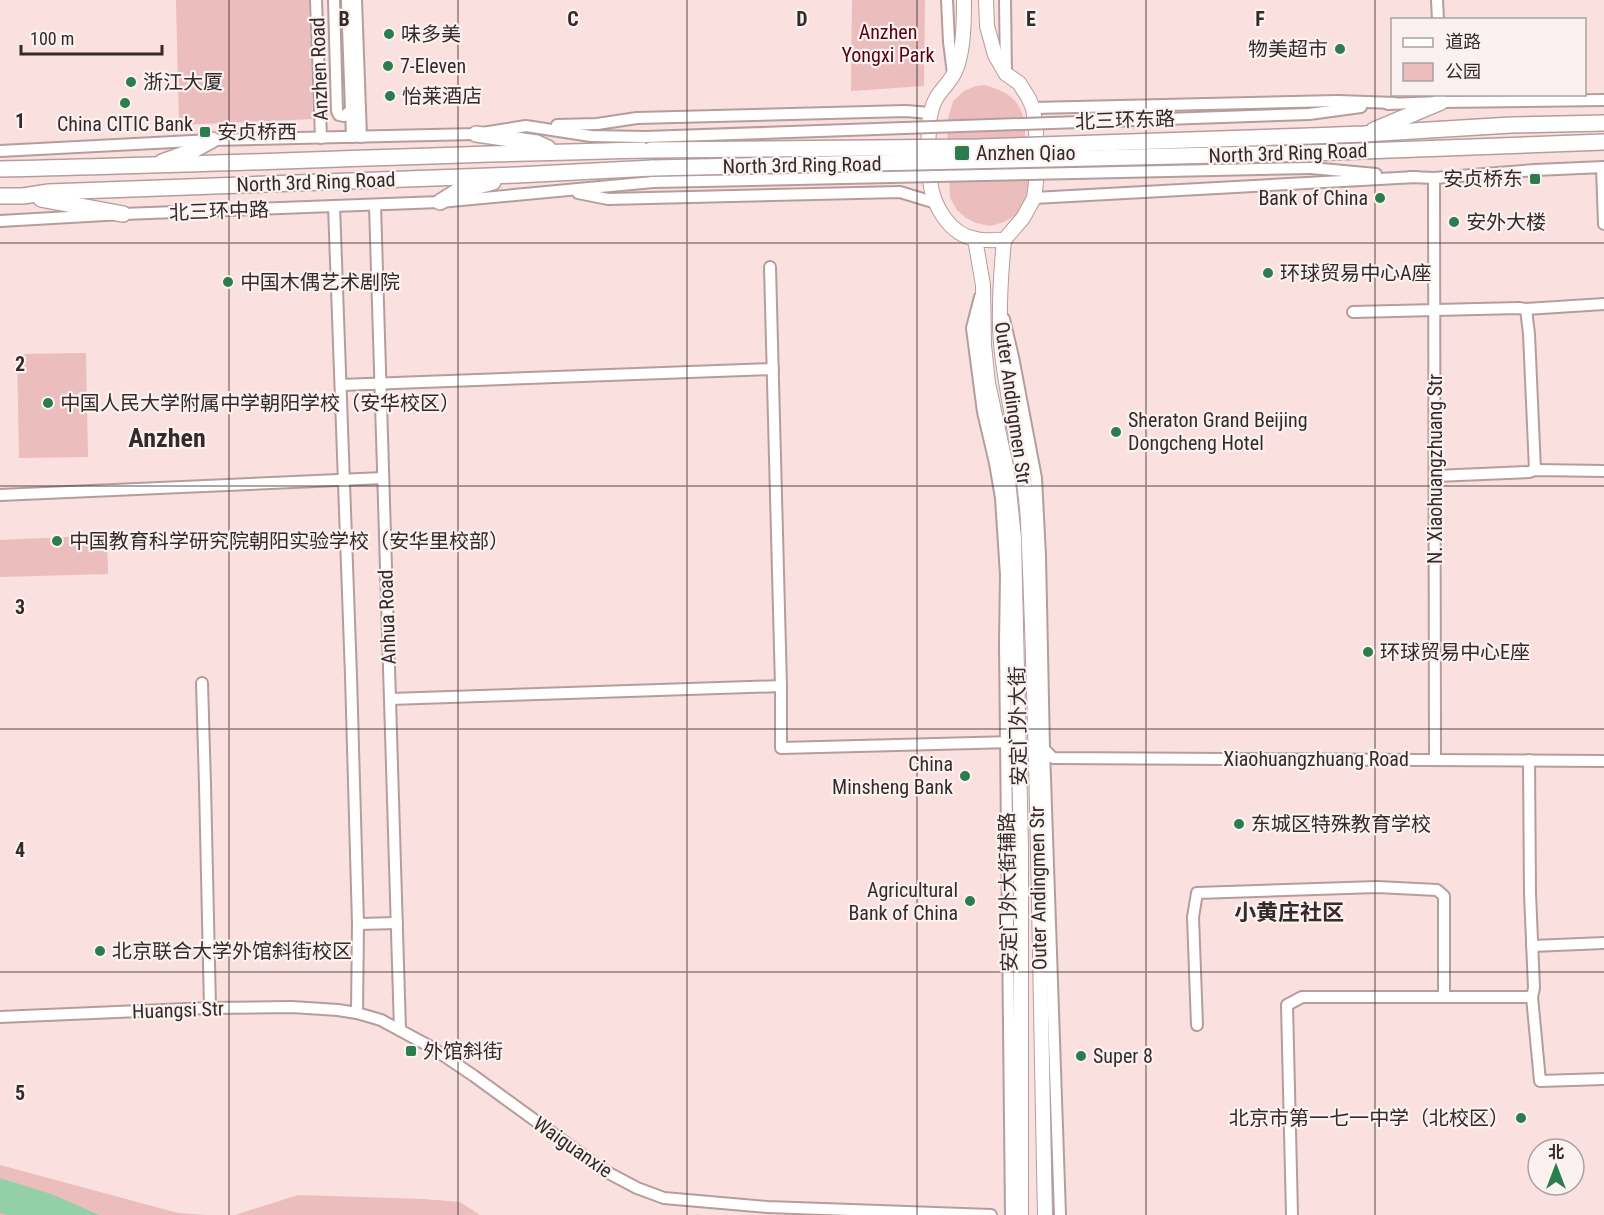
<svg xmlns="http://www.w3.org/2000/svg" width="1604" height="1215" viewBox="0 0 1604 1215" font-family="'Roboto Condensed','Noto Sans SC',sans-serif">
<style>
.green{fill:#ebbdbd}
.water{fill:#93cfa7}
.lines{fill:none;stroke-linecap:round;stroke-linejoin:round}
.minor-casing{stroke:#b69d9d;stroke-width:14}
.major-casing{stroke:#b69d9d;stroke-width:16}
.highway-casing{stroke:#b69d9d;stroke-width:18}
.minor{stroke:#fff;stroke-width:10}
.major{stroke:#fff;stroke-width:14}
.highway{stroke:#fff;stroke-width:15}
.minor-bridge-casing{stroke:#b69d9d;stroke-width:14;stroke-linecap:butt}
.highway-bridge-casing{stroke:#b69d9d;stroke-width:18;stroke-linecap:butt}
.minor-bridge{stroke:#fff;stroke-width:10}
.highway-bridge{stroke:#fff;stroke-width:15}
.grid{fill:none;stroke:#342a2a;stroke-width:1.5;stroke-opacity:0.55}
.poi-dot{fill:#2c7d4e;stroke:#fcf1f1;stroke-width:2}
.labels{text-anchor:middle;stroke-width:4.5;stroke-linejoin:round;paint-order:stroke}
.park-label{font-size:20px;fill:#550114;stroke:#fcf1f1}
.poi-label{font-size:20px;fill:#342a2a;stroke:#fcf1f1;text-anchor:start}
.street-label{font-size:20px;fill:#342a2a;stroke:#fcf1f1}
.quarter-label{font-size:22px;font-weight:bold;fill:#342a2a;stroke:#fcf1f1}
.district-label{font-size:26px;font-weight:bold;fill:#342a2a;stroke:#fcf1f1}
.grid-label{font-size:20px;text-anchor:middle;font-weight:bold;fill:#342a2a;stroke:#fcf1f1;stroke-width:4.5;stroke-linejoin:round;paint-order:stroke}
</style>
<rect width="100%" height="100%" fill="#fae0df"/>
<g class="green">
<path d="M 176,0 L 309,0 L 313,119 L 179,125 Z"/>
<path d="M 852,0 L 925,0 L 924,86 L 851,91 Z"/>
<path d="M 985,85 C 1006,92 1017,96 1024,119 L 1029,188 L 1023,206 L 1016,215 L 1004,222 L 990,226 L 976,223 L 966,218 L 957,210 L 950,198 L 947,122 L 953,101 L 964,91 L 976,86 Z"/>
<path d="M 86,353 L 88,457 L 19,458 L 17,354 Z"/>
<path d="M 107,535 L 108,574 L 0,577 L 0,540 Z"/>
<path d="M 0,1165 L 178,1213 L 207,1215 L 0,1215 Z"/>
<path d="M 298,1195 L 424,1199 L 460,1202 L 480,1215 L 235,1215 Z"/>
</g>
<path class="water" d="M 0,1178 L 54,1195 L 99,1215 L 7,1215 L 0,1213 Z"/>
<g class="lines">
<defs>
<g id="minor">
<path d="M 316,0 L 321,138"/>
<path d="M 334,0 L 337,111 L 339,115 L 344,116 L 351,110"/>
<path d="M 347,0 L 352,137"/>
<path d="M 356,0 L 361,137"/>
<path d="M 947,0 L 949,42 L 953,74"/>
<path d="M 1005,0 L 1006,74"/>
<path d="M 1437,0 L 1438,20"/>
<path d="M 1388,104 L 1441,102 L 1604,100"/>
<path d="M 1033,108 L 1338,101 L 1395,103"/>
<path d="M 1309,114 L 1361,107"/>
<path d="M 557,125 L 597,124 L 637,118 L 906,111 L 930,113"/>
<path d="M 0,151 L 212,140 L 476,134 L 526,126 L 591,136 L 645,137"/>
<path d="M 1311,168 L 1376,174"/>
<path d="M 1602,168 L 1604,224"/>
<path d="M 1410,177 L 1434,178 L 1535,170 L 1604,167"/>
<path d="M 1434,178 L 1435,760"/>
<path d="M 578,193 L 608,199 L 900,192 L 936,203"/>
<path d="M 1034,198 L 1416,177"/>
<path d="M 375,205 L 400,1030"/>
<path d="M 334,206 L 351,676 L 358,924 L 357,1013"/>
<path d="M 0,221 L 123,214 L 440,202 L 653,182"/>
<path d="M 770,267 L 781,686 L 781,748 L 1013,742"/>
<path d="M 980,297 L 972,328 L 983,412 L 995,463 L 1001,498 L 1006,575 L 1005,643 L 1011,1215"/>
<path d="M 1526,309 L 1529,334 L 1535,470"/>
<path d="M 1353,312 L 1519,308 L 1526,309 L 1604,304"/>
<path d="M 1004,319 L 1013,357 L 1036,478 L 1040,556 L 1044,749 L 1060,1215"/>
<path d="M 341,385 L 773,369"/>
<path d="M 1435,476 L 1529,472 L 1535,470 L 1604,471"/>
<path d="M 0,495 L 383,478"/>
<path d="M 202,683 L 205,785 L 210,1008"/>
<path d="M 390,699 L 781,686"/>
<path d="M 1042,747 L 1053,758 L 1604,761"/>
<path d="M 1529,760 L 1530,893 L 1534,988 L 1532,997 L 1540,1081 L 1604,1079"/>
<path d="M 358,924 L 397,923"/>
<path d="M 1532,946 L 1604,943"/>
<path d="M 0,1017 L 210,1008 L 292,1007 L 338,1010 L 357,1013 L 381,1020 L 431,1047 L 474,1076 L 603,1170 L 637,1188 L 664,1198 L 767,1207 L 991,1215"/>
<path d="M 1197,1025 L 1193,917 L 1197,893 L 1377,887 L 1437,890 L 1444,896 L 1444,997"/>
<path d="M 1292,1215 L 1287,1005 L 1302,997 L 1532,997"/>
</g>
<g id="major">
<path d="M 964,0 C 964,21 964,59 952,77 C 943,91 935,94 931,112 C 927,127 929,143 929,158 C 930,166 929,174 930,181 C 933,206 950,235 976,239 C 985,241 995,240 1004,240"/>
<path d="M 986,0 L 987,26 L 995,55 L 1006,74 L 1019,83 L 1028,97 L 1033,108 L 1036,130 L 1037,175 L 1034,198 L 1023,218 L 1004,240"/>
<path d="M 975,239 L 983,285 L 984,345 L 988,383 L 1007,471 L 1014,538 L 1021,848 L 1021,1215"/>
<path d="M 1004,240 C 1001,272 998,310 1001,343 C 1006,403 1025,462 1028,522 C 1038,753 1040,984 1045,1215"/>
</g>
<g id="highway">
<path d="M 1374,130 L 1441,102"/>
<path d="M 476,134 L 537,143 L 548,148"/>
<path d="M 1310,136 L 1364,134 L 1511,125 L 1604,123"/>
<path d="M 1309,153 L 1604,142"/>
<path d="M 162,162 L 192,151 L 212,140"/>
<path d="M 0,169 C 217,165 434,154 651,150"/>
<path d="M 0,196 L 23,196 L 49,192 L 517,175 L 653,168"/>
<path d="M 41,199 L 123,214"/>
<path d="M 440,202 L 456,192 L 493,182"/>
</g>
</defs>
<use href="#minor" class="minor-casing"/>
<use href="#major" class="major-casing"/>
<use href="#highway" class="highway-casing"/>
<use href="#minor" class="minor"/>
<use href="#major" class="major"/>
<use href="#highway" class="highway"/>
<defs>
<g id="minor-bridge">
<path d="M 645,137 L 1309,114"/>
<path d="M 653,182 L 1311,168"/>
</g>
<g id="highway-bridge">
<path d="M 651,150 L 979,147 L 1310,136"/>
<path d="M 653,168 L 1309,153"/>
</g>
</defs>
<use href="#minor-bridge" class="minor-bridge-casing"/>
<use href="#highway-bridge" class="highway-bridge-casing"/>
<use href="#minor-bridge" class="minor-bridge"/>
<use href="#highway-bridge" class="highway-bridge"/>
</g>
<path class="grid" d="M 229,0 L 229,1215M 458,0 L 458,1215M 687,0 L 687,1215M 917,0 L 917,1215M 1146,0 L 1146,1215M 1375,0 L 1375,1215M 0,243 L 1604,243M 0,486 L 1604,486M 0,729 L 1604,729M 0,972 L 1604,972"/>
<g class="poi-dot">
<circle cx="389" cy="34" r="6"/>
<circle cx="1340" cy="49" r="6"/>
<circle cx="388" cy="66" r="6"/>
<circle cx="131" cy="82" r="6"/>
<circle cx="390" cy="96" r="6"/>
<circle cx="125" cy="103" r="6"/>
<rect x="199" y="126" width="12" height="12" rx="3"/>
<rect x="954" y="145" width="16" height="16" rx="3"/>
<rect x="1529" y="173" width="12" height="12" rx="3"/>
<circle cx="1380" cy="198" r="6"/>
<circle cx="1454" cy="222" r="6"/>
<circle cx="1268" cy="273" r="6"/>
<circle cx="228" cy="282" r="6"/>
<circle cx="48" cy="403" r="6"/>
<circle cx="1116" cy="432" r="6"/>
<circle cx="57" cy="541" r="6"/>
<circle cx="1368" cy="652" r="6"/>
<circle cx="965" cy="776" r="6"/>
<circle cx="1239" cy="824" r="6"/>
<circle cx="970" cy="901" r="6"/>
<circle cx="100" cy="951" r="6"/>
<rect x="405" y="1045" width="12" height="12" rx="3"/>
<circle cx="1081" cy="1056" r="6"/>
<circle cx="1521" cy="1118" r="6"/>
</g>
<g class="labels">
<g class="park-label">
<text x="888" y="39">Anzhen<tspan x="888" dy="23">Yongxi Park</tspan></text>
</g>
<g class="poi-label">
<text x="401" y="41">味多美</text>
<text x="1328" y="56" text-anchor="end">物美超市</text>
<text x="400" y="73">7-Eleven</text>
<text x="143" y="89">浙江大厦</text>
<text x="402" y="103">怡莱酒店</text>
<text x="125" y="131" text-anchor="middle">China CITIC Bank</text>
<text x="217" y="139">安贞桥西</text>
<text x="976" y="160">Anzhen Qiao</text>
<text x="1523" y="186" text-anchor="end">安贞桥东</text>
<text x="1368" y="205" text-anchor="end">Bank of China</text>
<text x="1466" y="229">安外大楼</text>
<text x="1280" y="280">环球贸易中心A座</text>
<text x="240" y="289">中国木偶艺术剧院</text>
<text x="60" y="410">中国人民大学附属中学朝阳学校（安华校区）</text>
<text x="1128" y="427">Sheraton Grand Beijing<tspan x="1128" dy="23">Dongcheng Hotel</tspan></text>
<text x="69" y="548">中国教育科学研究院朝阳实验学校（安华里校部）</text>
<text x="1380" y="659">环球贸易中心E座</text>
<text x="953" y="771" text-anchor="end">China<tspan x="953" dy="23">Minsheng Bank</tspan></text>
<text x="1251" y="831">东城区特殊教育学校</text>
<text x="958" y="897" text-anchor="end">Agricultural<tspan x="958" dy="23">Bank of China</tspan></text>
<text x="112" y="958">北京联合大学外馆斜街校区</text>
<text x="423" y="1058">外馆斜街</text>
<text x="1093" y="1063">Super 8</text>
<text x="1509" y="1125" text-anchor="end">北京市第一七一中学（北校区）</text>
</g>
<g class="street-label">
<text transform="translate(319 69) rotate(-92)" y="7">Anzhen Road</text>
<text transform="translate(1125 120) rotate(-2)" y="7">北三环东路</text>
<text transform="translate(1288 153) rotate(-2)" y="7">North 3rd Ring Road</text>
<text transform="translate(802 165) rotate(-1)" y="7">North 3rd Ring Road</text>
<text transform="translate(316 182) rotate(-2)" y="7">North 3rd Ring Road</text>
<text transform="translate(219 211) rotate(-2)" y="7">北三环中路</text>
<text transform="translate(1013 403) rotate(82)" y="7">Outer Andingmen Str</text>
<text transform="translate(1435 469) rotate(-90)" y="7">N. Xiaohuangzhuang Str</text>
<text transform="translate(387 617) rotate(-92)" y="7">Anhua Road</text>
<text transform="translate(1018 726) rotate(-91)" y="7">安定门外大街</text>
<text x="1316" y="766">Xiaohuangzhuang Road</text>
<text transform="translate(1038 888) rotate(-91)" y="7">Outer Andingmen Str</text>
<text transform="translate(1008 892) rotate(-91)" y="7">安定门外大街辅路</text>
<text transform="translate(178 1010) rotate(-2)" y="7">Huangsi Str</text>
<text transform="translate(573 1147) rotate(35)" y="7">Waiguanxie</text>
</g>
<g class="quarter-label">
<text x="1289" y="920">小黄庄社区</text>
</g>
<g class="district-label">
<text x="167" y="447">Anzhen</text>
</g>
</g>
<g class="grid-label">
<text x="344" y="26">B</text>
<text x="573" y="26">C</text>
<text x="802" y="26">D</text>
<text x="1031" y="26">E</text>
<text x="1260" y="26">F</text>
<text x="20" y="128">1</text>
<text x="20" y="371">2</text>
<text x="20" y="614">3</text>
<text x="20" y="857">4</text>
<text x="20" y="1100">5</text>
</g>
<rect x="1391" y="18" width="195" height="78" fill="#fcf1f1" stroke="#aca1a1" stroke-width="1.5"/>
<rect x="1403" y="38" width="30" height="9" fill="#ffffff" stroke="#aca1a1" stroke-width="1.5"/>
<text x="1445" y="48" font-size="18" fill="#342a2a">道路</text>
<rect x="1403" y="63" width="30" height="18" fill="#ebbdbd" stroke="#aca1a1" stroke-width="1.5"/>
<text x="1445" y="78" font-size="18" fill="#342a2a">公园</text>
<g transform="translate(1556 1167)"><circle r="28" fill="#fcf1f1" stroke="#aca1a1" stroke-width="1.5"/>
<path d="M0-4.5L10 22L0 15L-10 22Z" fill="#2c7d4e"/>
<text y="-9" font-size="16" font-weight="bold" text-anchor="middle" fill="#342a2a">北</text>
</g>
<path d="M21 45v9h141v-9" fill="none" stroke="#342a2a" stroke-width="3"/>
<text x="30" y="45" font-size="18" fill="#342a2a" stroke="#fcf1f1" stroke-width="4.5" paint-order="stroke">100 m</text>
</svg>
